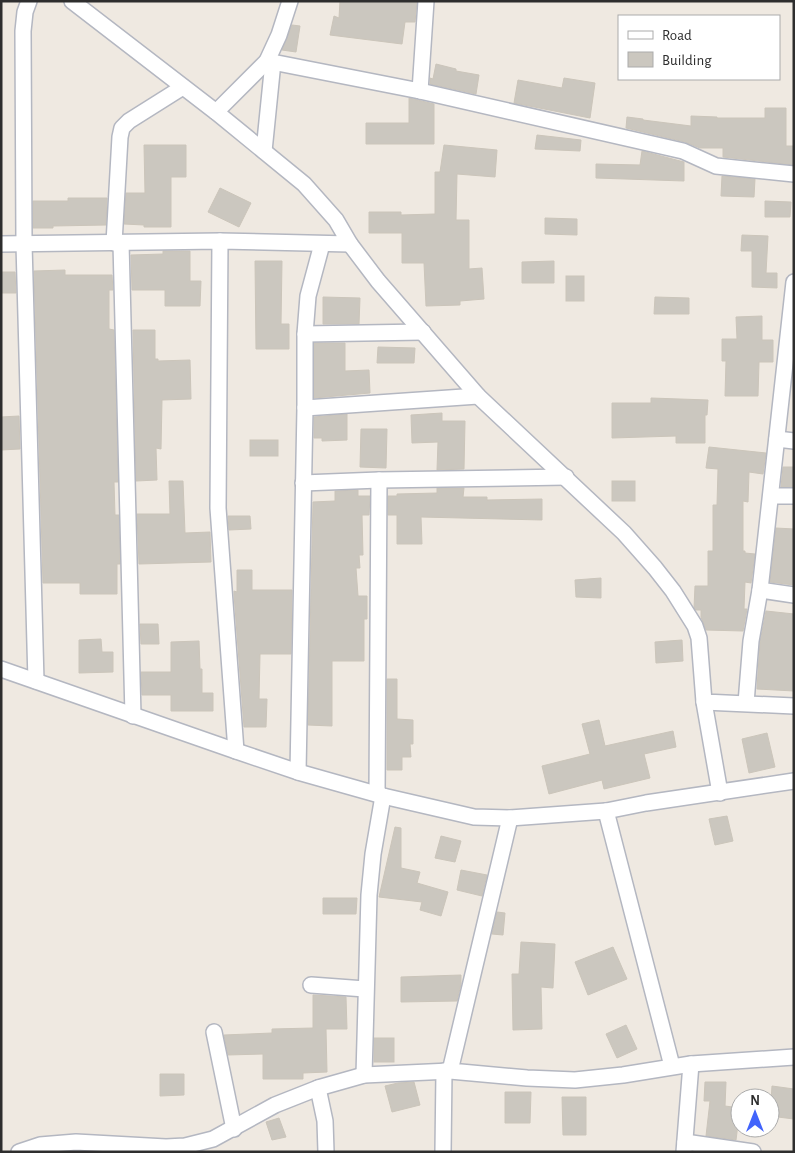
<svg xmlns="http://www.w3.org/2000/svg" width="795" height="1153" viewBox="0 0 795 1153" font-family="'Alegreya Sans',sans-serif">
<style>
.building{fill:#cbc7bf;stroke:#cbc5ba}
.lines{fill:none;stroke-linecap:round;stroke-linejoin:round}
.minor-casing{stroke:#b4b7c1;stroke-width:18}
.minor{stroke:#fff;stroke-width:15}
</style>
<rect width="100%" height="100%" fill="#efe9e1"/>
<g class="building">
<path d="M 340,1 L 417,1 L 415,22 L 405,22 L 402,44 L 330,35 L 334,16 L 339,18 Z"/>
<path d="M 292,25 L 300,26 L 296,52 L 282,50 Z"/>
<path d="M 436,64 L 456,69 L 456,71 L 479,75 L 476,94 L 430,84 L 430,78 L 433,79 Z"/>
<path d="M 564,78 L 595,83 L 590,118 L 514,103 L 518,80 L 562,88 Z"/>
<path d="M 409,98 L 434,104 L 434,144 L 366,144 L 366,123 L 409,123 Z"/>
<path d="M 765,108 L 786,108 L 786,146 L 794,146 L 794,165 L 723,157 L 723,148 L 700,148 L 685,142 L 626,128 L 627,117 L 643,119 L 643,120 L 691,126 L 691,116 L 717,117 L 717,118 L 765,118 Z"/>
<path d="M 537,135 L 581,140 L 580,151 L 535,149 Z"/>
<path d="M 144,145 L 186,145 L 186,177 L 171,177 L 171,227 L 144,227 L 144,225 L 124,224 L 126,193 L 145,193 Z"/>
<path d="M 444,145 L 497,150 L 495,177 L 457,174 L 456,220 L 469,220 L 469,269 L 482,268 L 484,299 L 460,301 L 460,305 L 426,306 L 424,263 L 402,263 L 402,233 L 369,233 L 369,212 L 401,212 L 401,215 L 435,214 L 435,172 L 440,172 Z"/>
<path d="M 642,151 L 684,162 L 684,181 L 596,178 L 596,164 L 640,165 Z"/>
<path d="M 722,176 L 755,179 L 754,197 L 721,196 Z"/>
<path d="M 220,188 L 251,203 L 239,227 L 208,212 Z"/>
<path d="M 68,198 L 107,198 L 106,225 L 53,226 L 53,228 L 33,228 L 33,201 L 68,201 Z"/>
<path d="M 765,201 L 791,202 L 790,217 L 765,217 Z"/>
<path d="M 545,218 L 577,219 L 577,235 L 545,234 Z"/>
<path d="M 742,235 L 768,236 L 766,273 L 777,273 L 777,288 L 752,287 L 752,251 L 741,251 Z"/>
<path d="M 163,251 L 190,251 L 190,281 L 201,281 L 200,306 L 165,306 L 165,290 L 132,290 L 131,255 L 163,254 Z"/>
<path d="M 255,261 L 282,261 L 281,324 L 289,324 L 289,349 L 256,349 Z"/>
<path d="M 554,261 L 554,283 L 522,283 L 522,262 Z"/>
<path d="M 65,270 L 65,275 L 112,275 L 113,290 L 109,290 L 109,329 L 114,330 L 118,482 L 114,482 L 115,515 L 119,515 L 120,564 L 117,564 L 117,594 L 80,594 L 80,583 L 43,583 L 34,271 Z"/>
<path d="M 1,272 L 15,272 L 16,293 L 1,293 Z"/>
<rect x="566" y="276" width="18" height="25"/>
<path d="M 323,297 L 360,298 L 359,324 L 323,324 Z"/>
<path d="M 655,297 L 689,298 L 689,314 L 654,314 Z"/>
<path d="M 762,316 L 762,340 L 773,340 L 773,362 L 759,362 L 758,396 L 725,396 L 726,361 L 722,361 L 722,339 L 737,339 L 736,317 Z"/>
<path d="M 133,330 L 155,330 L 155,359 L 158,359 L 158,361 L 190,360 L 191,399 L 162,400 L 161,449 L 156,448 L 157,480 L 136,481 Z"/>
<path d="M 314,343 L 345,343 L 345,371 L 369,370 L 370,393 L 314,398 Z"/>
<path d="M 378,347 L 415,348 L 414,363 L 377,363 Z"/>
<path d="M 651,398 L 708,400 L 707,415 L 705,415 L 705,443 L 676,443 L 676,436 L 612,438 L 612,403 L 651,403 Z"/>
<path d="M 442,413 L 442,421 L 465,421 L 464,469 L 437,470 L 438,442 L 412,443 L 411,415 Z"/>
<path d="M 347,414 L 347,440 L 322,441 L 322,438 L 314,438 L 314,417 Z"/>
<path d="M 19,416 L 20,449 L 1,450 L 1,417 Z"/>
<path d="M 361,429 L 387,429 L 386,468 L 360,467 Z"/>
<rect x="250" y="440" width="28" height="16"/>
<path d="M 709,447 L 766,453 L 763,474 L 749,472 L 748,502 L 743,501 L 743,551 L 745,551 L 745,553 L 755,554 L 751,583 L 745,582 L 744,609 L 747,609 L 743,631 L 706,630 L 701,617 L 701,610 L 696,610 L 694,608 L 695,586 L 708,586 L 708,551 L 713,551 L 713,505 L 717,505 L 718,469 L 706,468 Z"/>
<path d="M 783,467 L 794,467 L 794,487 L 781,487 Z"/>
<path d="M 169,481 L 183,481 L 185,533 L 210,532 L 211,562 L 139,564 L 137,514 L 170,514 Z"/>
<rect x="612" y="481" width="23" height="20"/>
<path d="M 437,488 L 464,488 L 463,497 L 487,497 L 487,500 L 542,499 L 542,520 L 421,517 L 422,544 L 397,544 L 397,515 L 388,515 L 388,496 L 397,496 L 397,494 L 437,493 Z"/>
<path d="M 358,490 L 358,496 L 370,496 L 369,515 L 362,515 L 363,555 L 359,555 L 360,568 L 356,568 L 358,596 L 367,596 L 367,619 L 364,619 L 364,661 L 332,661 L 332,726 L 308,725 L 313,502 L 335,501 L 335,491 Z"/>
<path d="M 228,516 L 250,516 L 251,529 L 229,530 Z"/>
<path d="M 776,528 L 794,529 L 794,585 L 770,582 Z"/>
<path d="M 237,570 L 252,570 L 252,590 L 292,590 L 291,654 L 260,654 L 259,699 L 267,699 L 266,727 L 244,727 L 234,594 L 234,591 L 237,592 Z"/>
<path d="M 601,578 L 601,598 L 576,597 L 575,580 Z"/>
<path d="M 766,611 L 794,614 L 794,691 L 757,689 L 760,642 Z"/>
<path d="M 140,624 L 158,624 L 159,644 L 141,644 Z"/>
<path d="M 101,639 L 102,652 L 113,652 L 113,672 L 79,673 L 79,640 Z"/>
<path d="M 682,640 L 683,661 L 656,663 L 655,642 Z"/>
<path d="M 199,641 L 200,669 L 202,669 L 202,693 L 213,693 L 213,711 L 171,711 L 171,695 L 142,695 L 141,672 L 171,672 L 171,642 Z"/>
<path d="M 387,679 L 397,679 L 397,719 L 413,720 L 413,744 L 410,744 L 411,757 L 402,757 L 402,770 L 387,770 Z"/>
<path d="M 599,720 L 605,746 L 673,731 L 676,747 L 644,754 L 650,778 L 604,789 L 602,780 L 549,794 L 542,766 L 590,754 L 582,724 Z"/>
<path d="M 767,733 L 775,767 L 749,773 L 742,739 Z"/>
<path d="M 727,816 L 733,841 L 715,845 L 709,819 Z"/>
<path d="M 395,827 L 401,828 L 401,868 L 420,872 L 417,883 L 448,892 L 441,916 L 420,910 L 422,902 L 379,897 Z"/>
<path d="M 441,836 L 461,841 L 455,862 L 435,858 Z"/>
<path d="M 461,870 L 487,875 L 482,896 L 457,890 Z"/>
<path d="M 323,898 L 357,898 L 356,914 L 323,914 Z"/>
<path d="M 497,912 L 505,913 L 503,935 L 492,934 Z"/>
<path d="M 521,942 L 555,944 L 553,988 L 541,987 L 542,1029 L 513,1030 L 512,974 L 519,974 Z"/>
<path d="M 613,947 L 627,979 L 588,995 L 575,962 Z"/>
<path d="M 461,975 L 461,984 L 457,1001 L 401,1002 L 401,977 Z"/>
<path d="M 313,995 L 346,997 L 347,1029 L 326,1029 L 327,1072 L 303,1073 L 303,1079 L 263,1079 L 263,1054 L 228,1055 L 224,1035 L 272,1033 L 272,1029 L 313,1028 Z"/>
<path d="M 626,1025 L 637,1049 L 617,1058 L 606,1034 Z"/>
<rect x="374" y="1038" width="20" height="24"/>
<path d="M 160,1074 L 184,1074 L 184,1095 L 160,1096 Z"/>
<path d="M 414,1082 L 420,1105 L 392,1112 L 385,1086 L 398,1083 Z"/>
<path d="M 705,1082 L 726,1082 L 725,1106 L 740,1108 L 736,1140 L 706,1136 L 710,1101 L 704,1101 Z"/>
<path d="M 772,1086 L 794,1089 L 794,1119 L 770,1116 Z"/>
<path d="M 505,1092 L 531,1092 L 530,1123 L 505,1123 Z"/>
<path d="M 562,1097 L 586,1097 L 586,1135 L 563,1135 Z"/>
<path d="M 279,1118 L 286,1137 L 272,1140 L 266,1122 Z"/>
</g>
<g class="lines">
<defs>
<g id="minor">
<path d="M 29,1 L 25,12 L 23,31 L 24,244 L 36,681"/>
<path d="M 267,61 L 420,91 L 683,151 L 716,166 L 794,174"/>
<path d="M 420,91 L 426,1"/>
<path d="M 216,112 L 267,61 L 279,35 L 290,1"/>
<path d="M 264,151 L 273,62"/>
<path d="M 220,241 L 218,508 L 236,751"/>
<path d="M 114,243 L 120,137 L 122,128 L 129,121 L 183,87"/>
<path d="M 121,243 L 133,716"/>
<path d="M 1,244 L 220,241 L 350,244 L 336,220 L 304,184 L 216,112 L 72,1"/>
<path d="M 350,244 L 378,281 L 478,396 L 624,533 L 655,568 L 673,591 L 695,626 L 699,638 L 704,702 L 794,706"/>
<path d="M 305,334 L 423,332"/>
<path d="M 305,408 L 478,396"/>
<path d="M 777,439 L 794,441"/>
<path d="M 303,483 L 379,480 L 566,477"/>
<path d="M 771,496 L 794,496"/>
<path d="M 760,590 L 794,595"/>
<path d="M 1,669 L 236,751 L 298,772 L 383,796 L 474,817 L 510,818 L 606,811 L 646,803 L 794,781"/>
<path d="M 704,702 L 720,793"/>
<path d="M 746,703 L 751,641 L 760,590 L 794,282"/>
<path d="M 298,772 L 305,408 L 305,334 L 308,296 L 322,244"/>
<path d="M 377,794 L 379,480"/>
<path d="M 606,811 L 672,1066"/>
<path d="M 510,818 L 450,1071 L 527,1078 L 575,1080 L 623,1075 L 691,1064 L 794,1057"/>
<path d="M 311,985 L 365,989"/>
<path d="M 214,1032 L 234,1129"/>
<path d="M 364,1075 L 369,895 L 373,854 L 383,796"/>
<path d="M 318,1088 L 325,1121 L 326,1152"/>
<path d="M 685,1142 L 753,1152"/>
<path d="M 19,1152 L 40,1145 L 76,1142 L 166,1147 L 185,1146 L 213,1139 L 275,1105 L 318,1088 L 364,1075 L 450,1071"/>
<path d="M 443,1152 L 444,1071"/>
<path d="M 684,1152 L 691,1064"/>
</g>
</defs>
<use href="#minor" class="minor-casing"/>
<use href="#minor" class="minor"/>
</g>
<rect width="795" height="1153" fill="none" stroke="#2e2e2e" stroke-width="5"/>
<rect x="618" y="15" width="162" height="65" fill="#ffffff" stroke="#ababab"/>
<rect x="628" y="31" width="25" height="8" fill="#ffffff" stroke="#ababab"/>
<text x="662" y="40" font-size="15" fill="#2e2e2e">Road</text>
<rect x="628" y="52" width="25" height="15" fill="#cbc7bf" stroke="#ababab"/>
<text x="662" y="65" font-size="15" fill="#2e2e2e">Building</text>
<g transform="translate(755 1113)"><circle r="24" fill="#ffffff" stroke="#ababab"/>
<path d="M0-4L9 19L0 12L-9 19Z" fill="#4264fb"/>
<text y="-8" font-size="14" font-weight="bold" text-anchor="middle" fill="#2e2e2e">N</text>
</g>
</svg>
